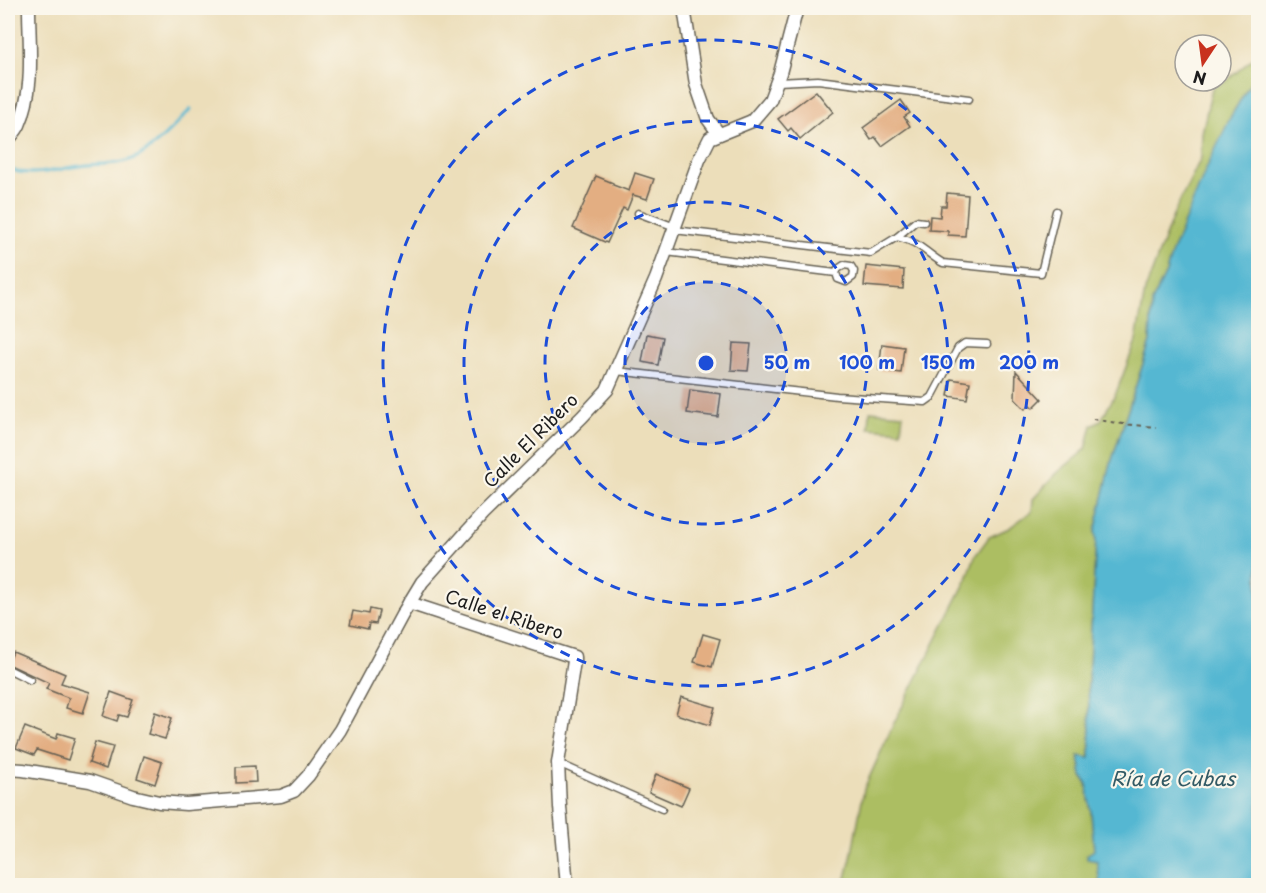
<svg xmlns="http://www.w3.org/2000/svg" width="1266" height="893" viewBox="0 0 1266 893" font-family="'Playpen Sans',sans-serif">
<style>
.green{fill:#acbe62;stroke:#646d3f;stroke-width:1.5}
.water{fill:#54b7d2;stroke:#386a77;stroke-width:1.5}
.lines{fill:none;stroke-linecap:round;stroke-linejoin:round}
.stream{stroke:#54b7d2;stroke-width:3}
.building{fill:#e3ae82}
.lane-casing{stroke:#656053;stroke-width:9}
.street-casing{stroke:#656053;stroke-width:15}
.path{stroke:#656053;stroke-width:2;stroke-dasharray:4.5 4.5;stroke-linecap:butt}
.lane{stroke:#fff;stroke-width:6}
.street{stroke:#fff;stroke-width:12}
.ring{fill:none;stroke:#1d4ed8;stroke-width:3;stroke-dasharray:10 8}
.labels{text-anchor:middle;stroke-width:4.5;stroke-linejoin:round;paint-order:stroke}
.street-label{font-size:18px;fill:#1c1c1c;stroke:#fbf7ec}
.water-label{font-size:20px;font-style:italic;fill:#325a65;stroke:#fbf7ec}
.centre{fill:#1d4ed8;stroke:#fbf7ec;stroke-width:3}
.ring-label{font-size:18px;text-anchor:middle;font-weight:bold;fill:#1d4ed8;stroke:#fbf7ec;stroke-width:4.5;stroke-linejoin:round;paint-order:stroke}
</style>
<rect width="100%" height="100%" fill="#fbf7ec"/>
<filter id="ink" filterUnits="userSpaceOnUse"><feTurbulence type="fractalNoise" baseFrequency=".0167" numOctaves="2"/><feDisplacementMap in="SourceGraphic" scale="12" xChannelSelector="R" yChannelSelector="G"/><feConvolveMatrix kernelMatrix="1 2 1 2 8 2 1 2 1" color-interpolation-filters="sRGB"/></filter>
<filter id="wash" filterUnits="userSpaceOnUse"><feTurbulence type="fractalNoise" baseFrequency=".008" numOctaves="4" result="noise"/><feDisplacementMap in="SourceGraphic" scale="24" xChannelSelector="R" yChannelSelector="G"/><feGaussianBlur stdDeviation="1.35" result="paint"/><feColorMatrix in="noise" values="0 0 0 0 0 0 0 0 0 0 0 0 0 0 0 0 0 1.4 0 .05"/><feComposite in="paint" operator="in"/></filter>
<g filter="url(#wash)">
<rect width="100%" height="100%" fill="#ecdeba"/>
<g class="green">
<path d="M 1258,54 L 1258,70 L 1231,116 L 1172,252 L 1166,273 L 1152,302 L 1150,342 L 1111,463 L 1095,532 L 1096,539 L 1088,685 L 1090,731 L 1090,759 L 1079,757 L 1082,776 L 1087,784 L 1091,812 L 1094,851 L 1097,861 L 1100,885 L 844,886 L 851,858 L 864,789 L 894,723 L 967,579 L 975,556 L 989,537 L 1009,528 L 1032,511 L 1033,499 L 1057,473 L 1086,449 L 1092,425 L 1101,420 L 1116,393 L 1136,341 L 1145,291 L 1174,213 L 1201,158 L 1202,133 L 1212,88 L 1226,81 Z"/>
<path d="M 870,411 L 903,414 L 901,431 L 869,428 Z"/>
</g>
<path class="water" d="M 1258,70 L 1258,885 L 1100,885 L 1097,861 L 1087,859 L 1087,855 L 1094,850 L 1091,812 L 1087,784 L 1082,776 L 1079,756 L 1090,758 L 1090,731 L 1088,685 L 1096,539 L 1095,532 L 1111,463 L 1150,342 L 1152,302 L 1166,273 L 1172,252 L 1207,167 L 1231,116 Z"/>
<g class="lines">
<path class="stream" d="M 8,167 C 11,169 16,172 20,172 C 39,176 61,168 80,166 C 101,163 121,166 139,156 C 159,144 175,125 191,109"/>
</g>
<g id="blocks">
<g class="building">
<path d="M 816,91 L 833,112 L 800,139 L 791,128 L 788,131 L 778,119 Z"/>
<path d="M 901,100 L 910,113 L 904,117 L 910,126 L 882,146 L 875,137 L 871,140 L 863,128 Z"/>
<path d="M 635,173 L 654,179 L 647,199 L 633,195 L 627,210 L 623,208 L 607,243 L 573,228 L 596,176 L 613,183 L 613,185 L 629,191 Z"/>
<path d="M 947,193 L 968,195 L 965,236 L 948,235 L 948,231 L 929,230 L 930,216 L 940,217 L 941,206 L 946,206 Z"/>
<path d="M 866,266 L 904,270 L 903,289 L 864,286 Z"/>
<path d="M 647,334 L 663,337 L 658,365 L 642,362 Z"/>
<path d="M 733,343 L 751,344 L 748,371 L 731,370 Z"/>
<path d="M 882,344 L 904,347 L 901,373 L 879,370 Z"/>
<path d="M 1016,371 L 1042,399 L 1033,408 L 1030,405 L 1025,409 L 1015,399 Z"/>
<path d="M 951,379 L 970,382 L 967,399 L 948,396 Z"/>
<path d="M 690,390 L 721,394 L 718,417 L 687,413 Z"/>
<path d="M 370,609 L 379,611 L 376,624 L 369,623 L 368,629 L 350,625 L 353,611 L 369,614 Z"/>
<path d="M 703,634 L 720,639 L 712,667 L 694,662 Z"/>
<path d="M 13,652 L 65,674 L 61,683 L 90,692 L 83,713 L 66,708 L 69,698 L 46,689 L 49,683 L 8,664 Z"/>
<path d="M 111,692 L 133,700 L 127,717 L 119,715 L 117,721 L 103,716 Z"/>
<path d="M 681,697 L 715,707 L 710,725 L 676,714 Z"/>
<path d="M 155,712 L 172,718 L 165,739 L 148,734 Z"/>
<path d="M 25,727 L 56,739 L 58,733 L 75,738 L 68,760 L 37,750 L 34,755 L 16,748 Z"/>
<path d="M 95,742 L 113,747 L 106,769 L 89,763 Z"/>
<path d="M 144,756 L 162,762 L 155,784 L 137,778 Z"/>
<path d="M 255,766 L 256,782 L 236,783 L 236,767 Z"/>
<path d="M 656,774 L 689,788 L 681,806 L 649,792 Z"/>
</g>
</g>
</g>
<g filter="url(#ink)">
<use href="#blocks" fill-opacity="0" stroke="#656053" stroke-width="1.5"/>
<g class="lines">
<defs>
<g id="lane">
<path d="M 778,82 L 818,80 L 969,99"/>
<path d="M 638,213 L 675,227"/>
<path d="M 924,222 L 916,221 L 897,237 C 905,239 912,241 919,246 C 928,252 934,258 943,263 L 1041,273 L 1056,211"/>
<path d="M 674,230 L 871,253 L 897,237"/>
<path d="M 666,252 L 836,273 L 838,279 L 846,282 L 853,277 L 854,271 L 851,266 L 844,265 L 838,269 L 836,273"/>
<path d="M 616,371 L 837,396 L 925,402 L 932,397 L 958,348 L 965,343 L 987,344"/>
<path d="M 8,669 L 30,680"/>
<path d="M 558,763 L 662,809"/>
</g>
<g id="street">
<path d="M 684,8 L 696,84 L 708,119 L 719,134"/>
<path d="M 8,140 C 12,135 17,130 19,125 C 35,89 29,46 29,8"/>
<path d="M 409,603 L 574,657 L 574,661 L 558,763 L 560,807 L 567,886"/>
<path d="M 8,769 L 23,770 L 90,781 L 133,796 L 159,802 L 186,804 L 281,796 L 294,791 L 308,776 L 340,730 L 402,615 L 422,582 L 482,515 L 582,417 L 607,390 L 656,279 L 699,160 L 710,138 L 752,121 L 770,100 L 780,73 L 797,8"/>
</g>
</defs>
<use href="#lane" class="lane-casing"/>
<use href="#street" class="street-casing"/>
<path class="path" d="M 1093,419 L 1123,424 L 1156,427"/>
<use href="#lane" class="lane"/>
<use href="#street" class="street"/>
</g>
</g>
<circle cx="706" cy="363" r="81" fill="#1d4ed8" fill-opacity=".12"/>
<g class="ring">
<circle cx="706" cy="363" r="81"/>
<circle cx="706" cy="363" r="161"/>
<circle cx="706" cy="363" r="242"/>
<circle cx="706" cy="363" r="323"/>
</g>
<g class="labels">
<g class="street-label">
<text transform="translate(531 441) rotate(-45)" y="6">Calle El Ribero</text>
<text transform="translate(504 615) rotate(18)" y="6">Calle el Ribero</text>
</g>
<g class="water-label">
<text x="1173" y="786">Ría de Cubas</text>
</g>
</g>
<circle cx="706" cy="363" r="9" class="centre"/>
<g class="ring-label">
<text x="787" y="369">50 m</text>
<text x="867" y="369">100 m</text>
<text x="948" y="369">150 m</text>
<text x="1029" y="369">200 m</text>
</g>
<rect width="1266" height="893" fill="none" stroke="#fbf7ec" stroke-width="30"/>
<g transform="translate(1203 63) rotate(193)"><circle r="28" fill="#fbf7ec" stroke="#a29f99" stroke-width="1.5"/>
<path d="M0-4.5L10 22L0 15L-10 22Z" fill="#c8321e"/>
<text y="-9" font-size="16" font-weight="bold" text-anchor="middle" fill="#1c1c1c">N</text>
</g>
</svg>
